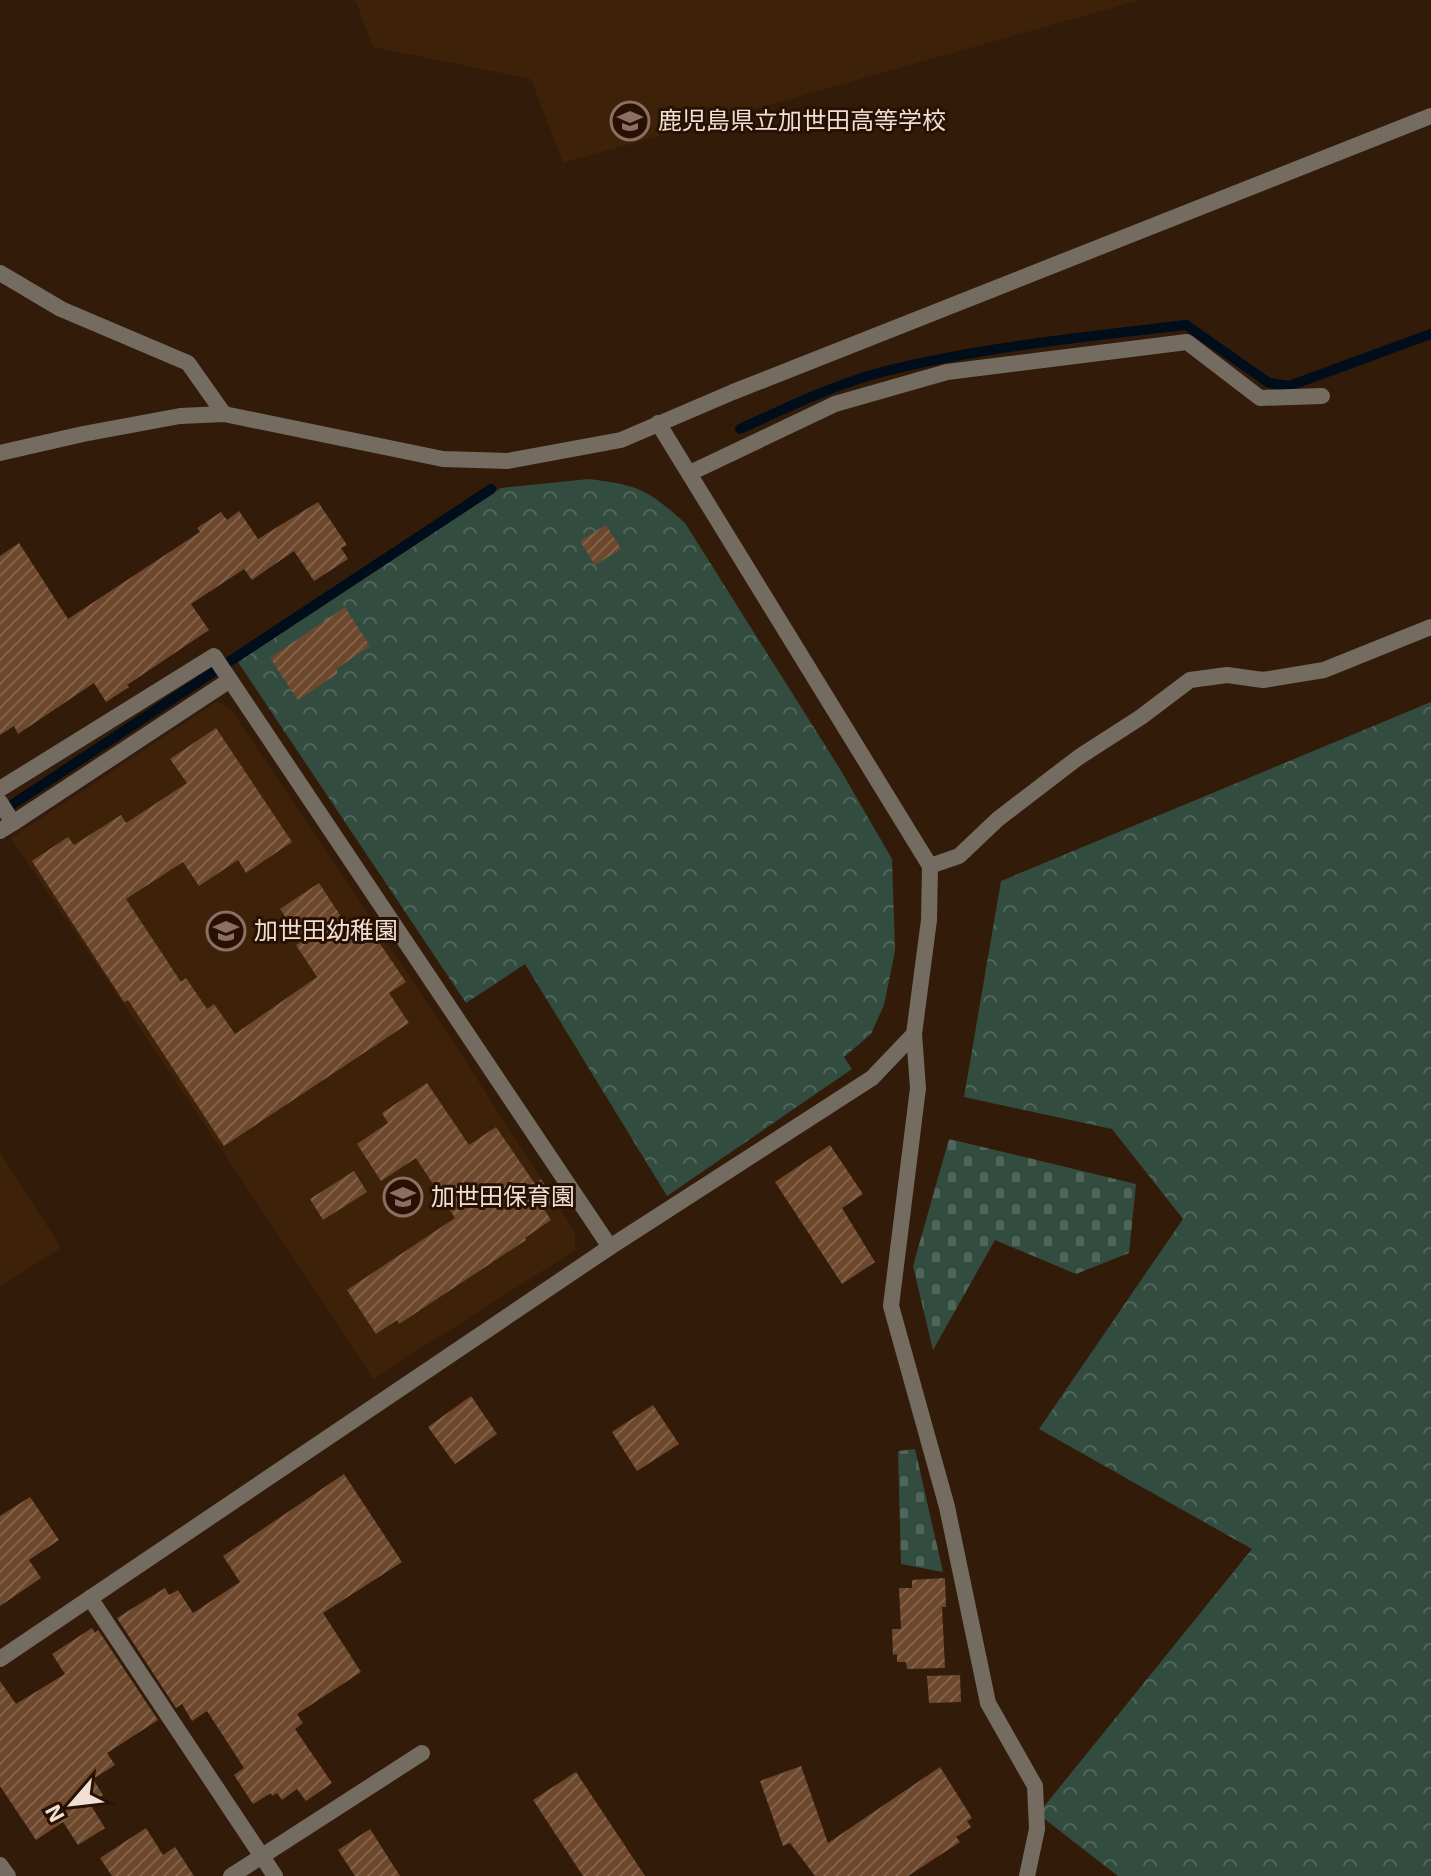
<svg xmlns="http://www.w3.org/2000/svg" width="1431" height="1876" viewBox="0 0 1431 1876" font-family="'Exo 2','Noto Sans JP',sans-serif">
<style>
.built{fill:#3e2109}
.forest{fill:url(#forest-crowns)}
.cemetery{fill:url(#cemetery-stones)}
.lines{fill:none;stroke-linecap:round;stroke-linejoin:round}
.stream{stroke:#000d1a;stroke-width:10}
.building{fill:url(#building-hatch)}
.service{stroke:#746c60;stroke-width:16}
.minor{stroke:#746c60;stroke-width:16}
.tertiary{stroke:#746c60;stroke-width:16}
.labels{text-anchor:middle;stroke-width:6;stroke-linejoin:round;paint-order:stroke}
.poi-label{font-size:24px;fill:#f0dfd4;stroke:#281102;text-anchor:start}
</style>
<defs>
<pattern id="forest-crowns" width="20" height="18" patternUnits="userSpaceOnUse" patternTransform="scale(2)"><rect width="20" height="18" fill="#324d3f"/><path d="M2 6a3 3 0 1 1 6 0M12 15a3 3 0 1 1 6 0" fill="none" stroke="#50665a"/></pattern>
<pattern id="cemetery-stones" width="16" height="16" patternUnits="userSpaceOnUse" patternTransform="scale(2)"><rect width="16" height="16" fill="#324d3f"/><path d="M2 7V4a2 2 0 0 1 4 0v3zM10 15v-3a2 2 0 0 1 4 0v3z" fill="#50665a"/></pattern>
<pattern id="building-hatch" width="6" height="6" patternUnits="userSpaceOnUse" patternTransform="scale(2)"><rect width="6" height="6" fill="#6d482d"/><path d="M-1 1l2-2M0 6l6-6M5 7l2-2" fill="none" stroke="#82624b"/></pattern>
</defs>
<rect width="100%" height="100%" fill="#331b09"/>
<g class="built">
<path d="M 355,0 L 1140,0 L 563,163 L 531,79 L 373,47 Z"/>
<path d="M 216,702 L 230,708 L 441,1023 L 575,1232 L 575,1250 L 373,1379 L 230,1162 L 11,838 Z"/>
<path d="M 0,1152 L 61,1248 L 0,1286 Z"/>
</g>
<g class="forest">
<path d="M 589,479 C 639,485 648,490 685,523 L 840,769 L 892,859 L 895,951 L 884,1005 L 871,1034 L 844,1057 L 852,1069 L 667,1196 L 525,964 L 466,1003 L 238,662 L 501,488 Z"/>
<path d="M 1431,702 L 1431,1876 L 1118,1876 L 1038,1814 L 1252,1549 L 1039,1429 L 1183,1219 L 1112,1129 L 964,1097 L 1001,881 Z"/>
</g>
<g class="cemetery">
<path d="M 949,1139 L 1136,1184 L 1129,1253 L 1076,1274 L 995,1240 L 933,1350 L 913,1266 Z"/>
<path d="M 915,1449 L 943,1572 L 901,1564 L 898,1451 Z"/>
</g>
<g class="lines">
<g class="stream">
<path d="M 740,429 C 786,408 833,385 882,372 C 982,347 1084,337 1186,325 L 1269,383 L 1289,386 L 1431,334"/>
<path d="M 1,812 L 491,489"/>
</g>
</g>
<g class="building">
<path d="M 318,502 L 347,545 L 341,548 L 348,559 L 314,581 L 294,551 L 252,580 L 244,569 L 191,604 L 209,630 L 127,685 L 129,687 L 106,702 L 94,683 L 18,734 L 14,726 L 0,735 L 0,556 L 19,543 L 68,619 L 200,532 L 197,528 L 221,512 L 227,520 L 239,511 L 258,539 Z"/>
<path d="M 606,525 L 621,549 L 595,565 L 580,541 Z"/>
<path d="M 345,607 L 370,646 L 336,669 L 338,673 L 298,700 L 270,658 Z"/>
<path d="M 216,728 L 292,842 L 246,873 L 238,860 L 199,886 L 183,862 L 126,899 L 181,982 L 186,978 L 207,1009 L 214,1004 L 235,1034 L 317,977 L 296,945 L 302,941 L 280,909 L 319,883 L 359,944 L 374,935 L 406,982 L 389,993 L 409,1023 L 224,1146 L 128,1000 L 124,1002 L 32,861 L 68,837 L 74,845 L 121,815 L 126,823 L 187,783 L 170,759 Z"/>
<path d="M 427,1083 L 469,1145 L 496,1127 L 535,1184 L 541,1179 L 555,1201 L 544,1209 L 551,1220 L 525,1238 L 526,1240 L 399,1324 L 397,1320 L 376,1334 L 347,1290 L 455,1218 L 416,1158 L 381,1181 L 357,1144 L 388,1123 L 382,1113 Z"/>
<path d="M 830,1145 L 863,1194 L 842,1208 L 875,1262 L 842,1284 L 775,1182 Z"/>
<path d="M 354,1171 L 367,1192 L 323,1220 L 310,1199 Z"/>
<path d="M 471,1396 L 497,1434 L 455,1464 L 428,1427 Z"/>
<path d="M 653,1405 L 679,1444 L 637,1471 L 612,1432 Z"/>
<path d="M 344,1474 L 402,1562 L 323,1613 L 361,1672 L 297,1714 L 303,1723 L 295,1729 L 332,1783 L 306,1801 L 297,1789 L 282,1800 L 277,1793 L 272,1796 L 271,1793 L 253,1804 L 234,1775 L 244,1768 L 207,1711 L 192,1721 L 182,1704 L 176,1708 L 117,1618 L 165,1588 L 169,1595 L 178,1590 L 193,1613 L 240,1582 L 223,1556 Z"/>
<path d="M 30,1497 L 59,1540 L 29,1560 L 41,1578 L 0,1606 L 0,1516 Z"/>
<path d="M 945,1578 L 946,1607 L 942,1607 L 945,1668 L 907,1669 L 906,1662 L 897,1662 L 897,1654 L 893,1655 L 892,1629 L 901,1629 L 899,1588 L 912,1588 L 912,1580 Z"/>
<path d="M 92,1628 L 95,1633 L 98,1630 L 158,1720 L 107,1753 L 115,1765 L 93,1779 L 103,1795 L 90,1804 L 105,1828 L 78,1845 L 63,1822 L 36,1840 L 0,1786 L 0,1681 L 16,1704 L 65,1674 L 52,1654 Z"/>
<path d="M 960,1675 L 961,1702 L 929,1703 L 927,1676 Z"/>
<path d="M 801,1766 L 828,1843 L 940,1767 L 972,1818 L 967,1821 L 971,1827 L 956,1837 L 960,1842 L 908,1876 L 815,1876 L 790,1843 L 783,1846 L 760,1781 Z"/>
<path d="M 576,1772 L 645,1876 L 583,1876 L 533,1800 Z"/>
<path d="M 146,1828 L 163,1855 L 175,1847 L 194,1876 L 112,1876 L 100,1858 Z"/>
<path d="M 370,1829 L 400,1876 L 355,1876 L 338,1850 Z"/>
</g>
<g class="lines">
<g class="service">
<path d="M 0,802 L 13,823 L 0,831"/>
<path d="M 13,823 L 230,680"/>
</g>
<g class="minor">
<path d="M 0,273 L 61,309 L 188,363 L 224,414"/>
<path d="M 658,423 L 930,866 L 929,920 L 914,1034 L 918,1088 L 891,1306 L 947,1507 L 988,1703 L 1035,1786 L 1037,1829 L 1027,1876"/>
<path d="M 690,473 L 835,404 L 947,372 L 1187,342 L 1260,398 L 1322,396"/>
<path d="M 0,789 L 214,656 L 610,1247"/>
<path d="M 930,866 L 959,856 L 998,819 L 1079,757 L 1141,717 L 1190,680 L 1227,675 L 1263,680 L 1324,670 L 1431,627"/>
<path d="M 90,1598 L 275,1876"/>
<path d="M 0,1659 L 610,1247 L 872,1078 L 914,1034"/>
<path d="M 231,1876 L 422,1753"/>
</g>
<g class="tertiary">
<path d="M 0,453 L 83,434 L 180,416 L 224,414 L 443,459 L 508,461 L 621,440 L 733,392 L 1431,116"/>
<path d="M 0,1865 L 8,1876"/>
</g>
</g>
<defs>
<symbol id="school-ring" viewBox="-11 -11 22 22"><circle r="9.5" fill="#281102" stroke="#8d6e63" stroke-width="1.5"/><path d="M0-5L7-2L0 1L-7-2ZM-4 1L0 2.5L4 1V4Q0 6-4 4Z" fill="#8d6e63"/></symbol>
</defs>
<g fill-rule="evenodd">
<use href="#school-ring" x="608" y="99" width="44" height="44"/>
<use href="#school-ring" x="204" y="909" width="44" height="44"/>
<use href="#school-ring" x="381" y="1175" width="44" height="44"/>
</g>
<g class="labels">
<g class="poi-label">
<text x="658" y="129">鹿児島県立加世田高等学校</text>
<text x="254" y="939">加世田幼稚園</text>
<text x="431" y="1205">加世田保育園</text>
</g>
</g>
<g transform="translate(72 1804) rotate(242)" stroke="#281102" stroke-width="6" paint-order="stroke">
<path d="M0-6L14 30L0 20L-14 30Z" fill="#f0dfd4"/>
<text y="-12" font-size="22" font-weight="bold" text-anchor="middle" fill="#f0dfd4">N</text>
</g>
</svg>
